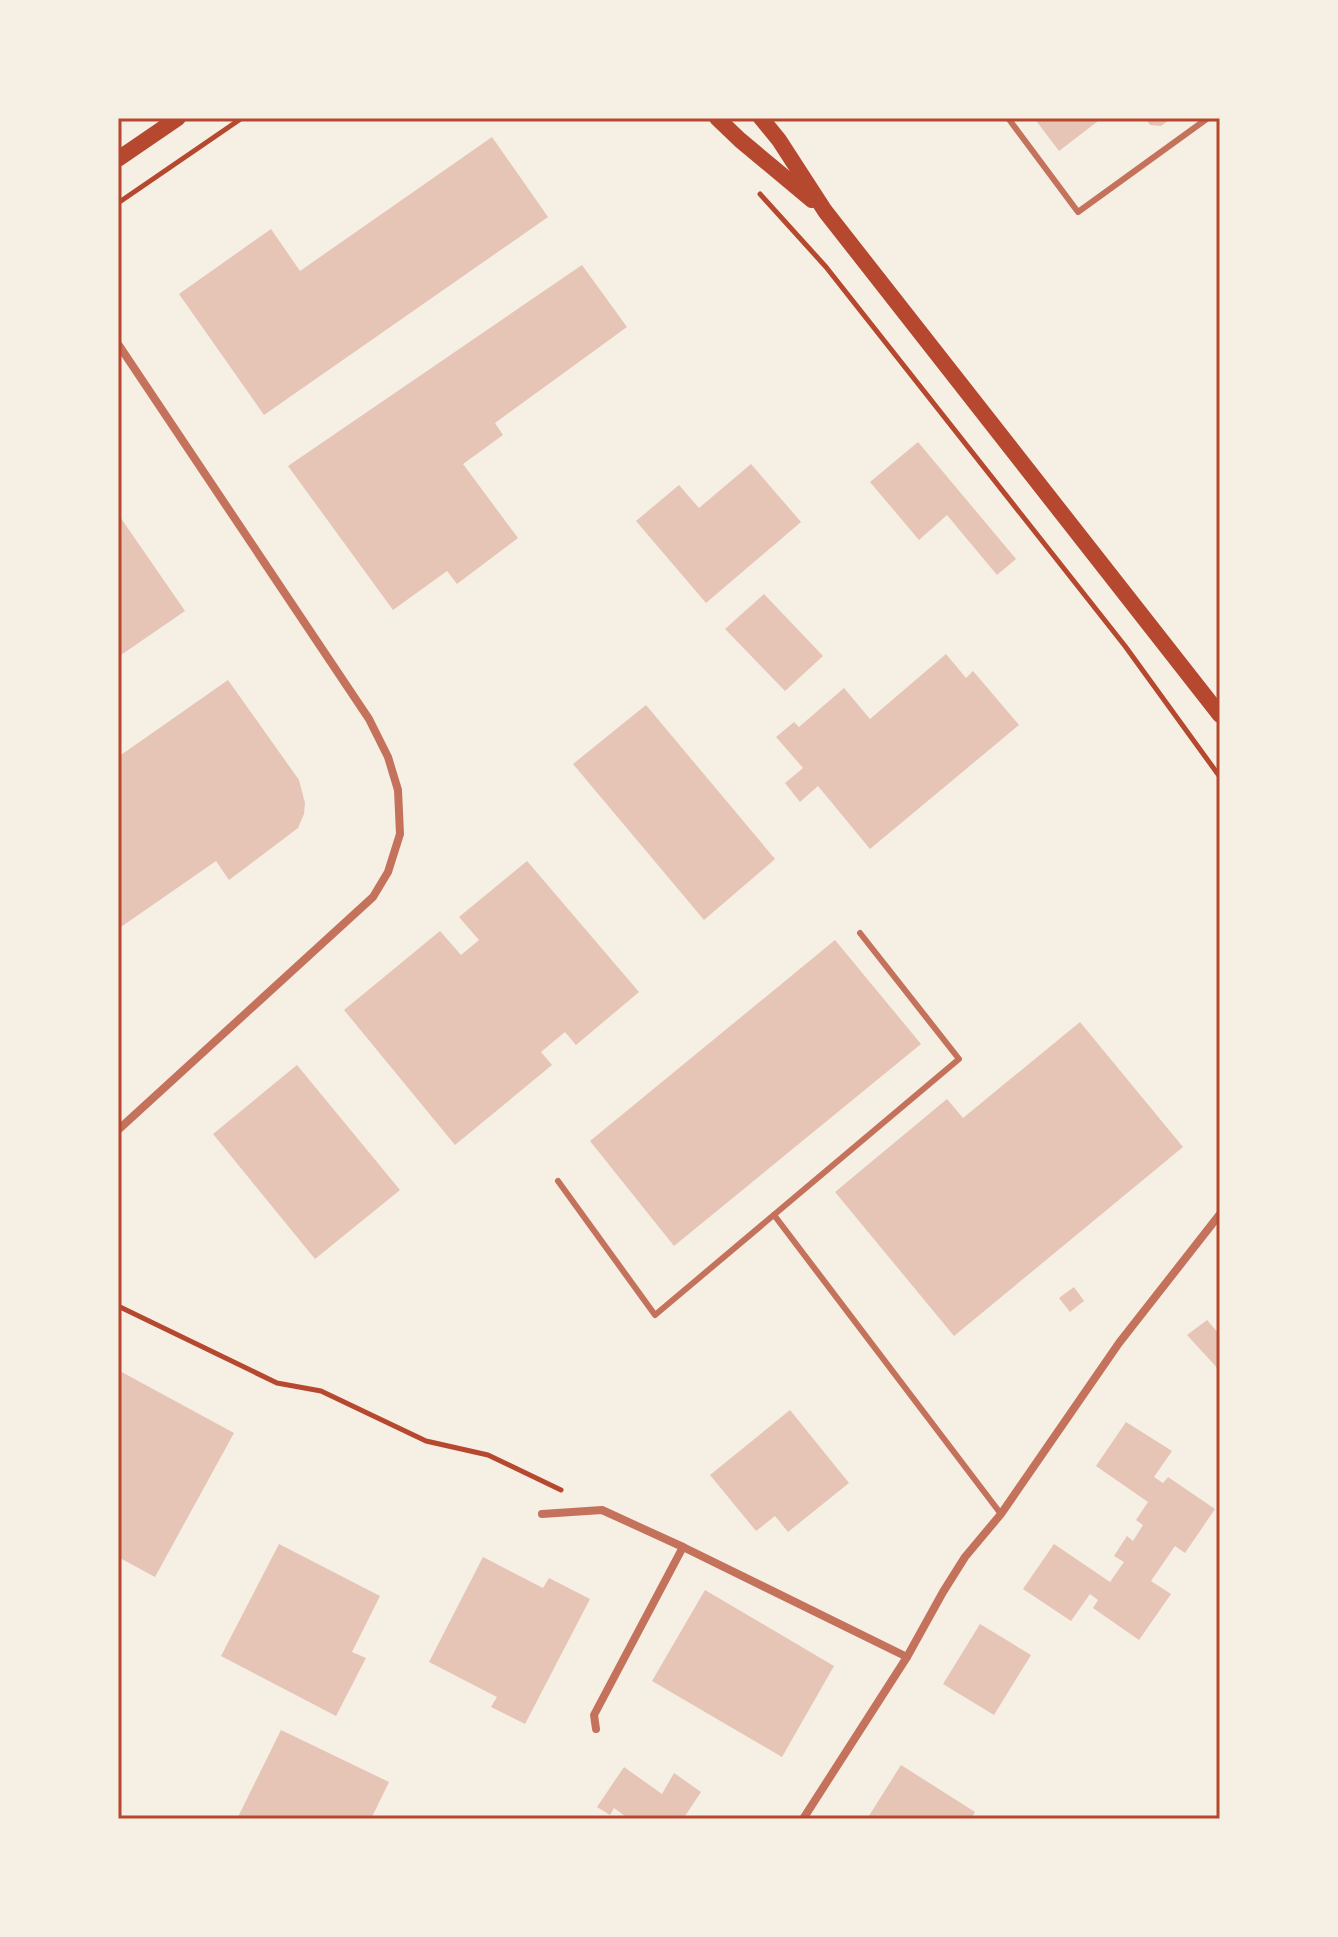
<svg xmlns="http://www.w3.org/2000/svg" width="1338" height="1937" viewBox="0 0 1338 1937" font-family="'Zilla Slab',serif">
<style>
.building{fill:#e6c5b7}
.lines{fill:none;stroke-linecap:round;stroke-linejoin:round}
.path{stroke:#b5482f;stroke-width:5}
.service{stroke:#c5725c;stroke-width:6}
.minor{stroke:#c5725c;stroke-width:8}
.secondary{stroke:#b5482f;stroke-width:16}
.neatline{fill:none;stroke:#b5482f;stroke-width:3}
</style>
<rect width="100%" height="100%" fill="#f6efe4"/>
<g class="building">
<path d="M 1034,118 L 1102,118 L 1059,151 Z"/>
<path d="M 1145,118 L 1172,118 L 1161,126 L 1150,125 Z"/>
<path d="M 492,137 L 548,217 L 264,415 L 179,294 L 271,229 L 300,271 Z"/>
<path d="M 582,265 L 627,327 L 495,423 L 503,435 L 463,464 L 518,538 L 457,584 L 447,571 L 393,610 L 288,466 Z"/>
<path d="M 918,442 L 1016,559 L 997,575 L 947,515 L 919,540 L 870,482 Z"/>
<path d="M 751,464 L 801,522 L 706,603 L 636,521 L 679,485 L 699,508 Z"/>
<path d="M 118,514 L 185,611 L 118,657 Z"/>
<path d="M 764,594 L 823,656 L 785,691 L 725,629 Z"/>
<path d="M 946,654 L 966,678 L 973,671 L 1019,725 L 870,849 L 818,786 L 800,802 L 785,783 L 803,768 L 776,737 L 794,722 L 799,727 L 844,688 L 870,719 Z"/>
<path d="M 228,680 L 299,780 L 305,803 L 304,814 L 298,828 L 229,880 L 216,861 L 118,929 L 118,757 Z"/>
<path d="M 646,705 L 775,859 L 704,920 L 573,764 Z"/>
<path d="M 527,861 L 639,992 L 576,1045 L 565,1032 L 541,1052 L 552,1065 L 455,1145 L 344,1010 L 440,931 L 461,955 L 479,940 L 459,917 Z"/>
<path d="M 835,940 L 921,1044 L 674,1246 L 590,1141 Z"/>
<path d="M 1080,1022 L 1183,1147 L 954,1336 L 835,1192 L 947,1099 L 963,1118 Z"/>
<path d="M 297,1065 L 400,1190 L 315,1259 L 213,1134 Z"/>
<path d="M 1074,1287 L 1084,1301 L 1070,1312 L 1059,1298 Z"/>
<path d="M 1207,1320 L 1220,1335 L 1220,1371 L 1187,1335 Z"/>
<path d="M 118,1370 L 234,1433 L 155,1577 L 118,1557 Z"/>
<path d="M 790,1410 L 849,1483 L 788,1532 L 775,1516 L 756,1531 L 710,1475 Z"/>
<path d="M 1126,1422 L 1172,1451 L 1154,1477 L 1163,1483 L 1168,1477 L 1215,1509 L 1185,1553 L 1175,1546 L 1151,1581 L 1171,1594 L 1139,1640 L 1093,1608 L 1098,1600 L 1090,1594 L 1071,1621 L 1023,1589 L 1054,1544 L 1110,1582 L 1124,1562 L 1114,1556 L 1127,1536 L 1133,1541 L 1143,1525 L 1136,1520 L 1148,1502 L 1096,1466 Z"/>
<path d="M 279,1544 L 380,1596 L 352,1652 L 366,1658 L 336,1716 L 221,1656 Z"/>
<path d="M 483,1557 L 543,1588 L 549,1578 L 590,1599 L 525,1724 L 491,1707 L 497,1697 L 429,1662 Z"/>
<path d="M 705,1590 L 834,1666 L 782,1757 L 652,1681 Z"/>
<path d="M 980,1624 L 1031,1655 L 994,1715 L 943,1684 Z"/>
<path d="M 281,1730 L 389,1782 L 371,1819 L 237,1819 Z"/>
<path d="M 901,1765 L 975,1812 L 971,1819 L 867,1819 Z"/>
<path d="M 624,1767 L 662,1794 L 674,1773 L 701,1792 L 683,1819 L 629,1819 L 614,1808 L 610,1815 L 597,1807 Z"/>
</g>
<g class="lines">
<g class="path">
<path d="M 118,120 L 121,118"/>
<path d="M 760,194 L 826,267 L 1125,646 L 1220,777"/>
<path d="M 118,203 L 242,118"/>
<path d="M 118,1306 L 277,1383 L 321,1391 L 426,1441 L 488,1455 L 561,1490"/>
</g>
<g class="service">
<path d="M 1008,118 L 1078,212 L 1208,118"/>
<path d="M 558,1181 L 655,1315 L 959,1059 L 860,933"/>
<path d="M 774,1215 L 1001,1514"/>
</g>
<g class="minor">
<path d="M 118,344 L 369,719 L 388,757 L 398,790 L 400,834 L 388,872 L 373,897 L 118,1130"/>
<path d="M 542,1514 L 602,1510 L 683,1547 L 907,1657"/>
<path d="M 596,1729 L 594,1715 L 683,1547"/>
<path d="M 803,1819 L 907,1657 L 943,1592 L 965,1557 L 1001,1514 L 1119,1343 L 1220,1214"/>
</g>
<g class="secondary">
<path d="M 717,118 L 740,140 L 812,200"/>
<path d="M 761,118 L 779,140 L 825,211 L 1220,715"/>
<path d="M 118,159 L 178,118"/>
</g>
</g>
<rect width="1338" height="1937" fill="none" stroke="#f6efe4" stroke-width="240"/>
<rect x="120" y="120" width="1098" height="1697" class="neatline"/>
</svg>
